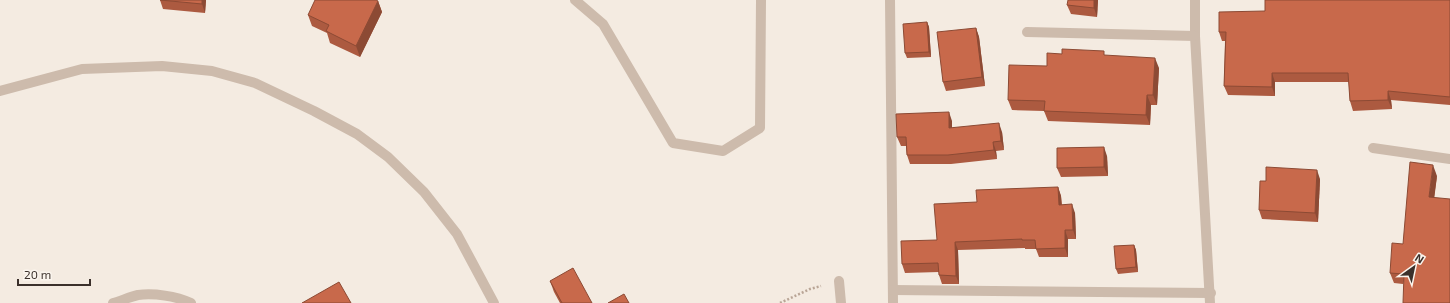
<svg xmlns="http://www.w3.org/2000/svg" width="1450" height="303" viewBox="0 0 1450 303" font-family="'Exo 2',sans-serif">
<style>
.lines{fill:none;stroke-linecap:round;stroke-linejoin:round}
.path{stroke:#b9a596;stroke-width:2.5;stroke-dasharray:2 2;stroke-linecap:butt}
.minor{stroke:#cdbbac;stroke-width:10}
.wall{fill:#ac5a40}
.shaded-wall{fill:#8c4a34}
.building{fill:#c8694b;stroke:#8c4a34}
</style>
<rect width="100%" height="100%" fill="#f4ebe1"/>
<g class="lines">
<path class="path" d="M 780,303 L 810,289 L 821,286"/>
<g class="minor">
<path d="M 575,0 L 603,24 L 673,143 L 723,151 L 760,128 L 761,0"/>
<path d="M 890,0 L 893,303"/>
<path d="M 1195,0 L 1195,36 L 1210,303"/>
<path d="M 1027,32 L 1195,36"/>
<path d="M 0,91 L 82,69 L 162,66 L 212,71 L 255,83 L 314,111 L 357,134 L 388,157 L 424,192 L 457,234 L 494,303"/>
<path d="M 1373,148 L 1450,159"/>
<path d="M 839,281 L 841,303"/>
<path d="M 893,290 L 1211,293"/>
<path d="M 113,303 C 121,301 129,297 138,295 C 154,293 176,296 191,303"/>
</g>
</g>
<g class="wall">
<path d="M 160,0 L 206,0 L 205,13 L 163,9 Z"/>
<path d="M 1098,0 L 1097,17 L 1071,14 L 1067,5 Z"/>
<path d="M 1450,0 L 1450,105 L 1391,100 L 1392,109 L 1353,111 L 1350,101 L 1349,82 L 1275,82 L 1275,96 L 1228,95 L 1224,86 L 1225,41 L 1222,41 L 1219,32 L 1265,11 Z"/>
<path d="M 378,1 L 382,12 L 360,57 L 330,43 L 327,33 L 312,26 L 308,15 Z"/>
<path d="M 927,22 L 929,27 L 931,57 L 907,58 L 905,53 Z"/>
<path d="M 976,28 L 979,37 L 985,86 L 946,91 L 943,82 Z"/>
<path d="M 1062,54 L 1106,56 L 1159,68 L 1157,105 L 1151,105 L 1150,125 L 1048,121 L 1044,111 L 1012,110 L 1008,100 L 1047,66 Z"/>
<path d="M 952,121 L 952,128 L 1002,132 L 1004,150 L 996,151 L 997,159 L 951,164 L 910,164 L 907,155 L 906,146 L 901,146 L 897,137 Z"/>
<path d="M 1107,156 L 1108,176 L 1061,177 L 1057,168 Z"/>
<path d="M 1437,176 L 1434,197 L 1403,284 L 1394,283 L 1390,273 Z"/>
<path d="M 1320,179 L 1318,222 L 1262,219 L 1259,210 L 1266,181 Z"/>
<path d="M 1058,187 L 1061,196 L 1062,205 L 1075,213 L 1076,239 L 1068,239 L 1068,257 L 1039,257 L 1036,249 L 1025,249 L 1025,248 L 958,250 L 959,284 L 942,284 L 939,275 L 939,272 L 905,273 L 902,264 L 937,240 L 977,202 Z"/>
<path d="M 1134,245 L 1136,250 L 1138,272 L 1118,274 L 1116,269 Z"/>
<path d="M 550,281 L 592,303 L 560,303 L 554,292 Z"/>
</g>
<g class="shaded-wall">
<path d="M 202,0 L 206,0 L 205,13 L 202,4 Z"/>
<path d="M 1094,0 L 1098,0 L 1097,17 L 1094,8 Z"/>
<path d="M 378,1 L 382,12 L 360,57 L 356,46 Z"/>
<path d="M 927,22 L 929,27 L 931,57 L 929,52 Z"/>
<path d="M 976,28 L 979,37 L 985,86 L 982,77 Z"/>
<path d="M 1155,58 L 1159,68 L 1157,105 L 1153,95 Z"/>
<path d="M 1272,73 L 1275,82 L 1275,96 L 1272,87 Z"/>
<path d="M 1388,91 L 1391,100 L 1392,109 L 1388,100 Z"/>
<path d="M 1147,95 L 1151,105 L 1150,125 L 1146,115 Z"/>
<path d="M 949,112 L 952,121 L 952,137 L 949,128 Z"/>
<path d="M 999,123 L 1002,132 L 1004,150 L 1001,141 Z"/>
<path d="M 993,142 L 996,151 L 997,159 L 994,150 Z"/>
<path d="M 1104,147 L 1107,156 L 1108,176 L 1104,167 Z"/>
<path d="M 1433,165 L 1437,176 L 1433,208 L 1429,197 Z"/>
<path d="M 1317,170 L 1320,179 L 1318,222 L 1315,213 Z"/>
<path d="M 1058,187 L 1061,196 L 1062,213 L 1059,205 Z"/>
<path d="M 1072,204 L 1075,213 L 1076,239 L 1073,230 Z"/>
<path d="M 1065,230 L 1068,239 L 1068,257 L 1065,248 Z"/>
<path d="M 955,242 L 958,250 L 959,284 L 956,276 Z"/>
<path d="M 1134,245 L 1136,250 L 1138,272 L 1136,267 Z"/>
</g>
<g class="building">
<path d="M 160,0 L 202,0 L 202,4 Z"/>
<path d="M 315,0 L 376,0 L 378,1 L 356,46 L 326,31 L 329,25 L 308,15 Z"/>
<path d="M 1068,0 L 1094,0 L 1094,8 L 1067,5 Z"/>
<path d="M 1265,0 L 1450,0 L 1450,97 L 1388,91 L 1388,100 L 1350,101 L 1348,73 L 1272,73 L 1272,87 L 1224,86 L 1226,32 L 1219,32 L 1219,12 L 1265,11 Z"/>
<path d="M 927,22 L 929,52 L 905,53 L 903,24 Z"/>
<path d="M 976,28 L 982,77 L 943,82 L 937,32 Z"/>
<path d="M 1062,49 L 1104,51 L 1104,55 L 1155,58 L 1153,95 L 1147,95 L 1146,115 L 1044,111 L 1045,101 L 1008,100 L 1009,65 L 1047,66 L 1047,53 L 1062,54 Z"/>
<path d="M 949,112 L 949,128 L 999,123 L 1001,141 L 993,142 L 994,150 L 948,155 L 907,155 L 906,137 L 897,137 L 896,114 Z"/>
<path d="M 1104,147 L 1104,167 L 1057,168 L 1057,148 Z"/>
<path d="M 1410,162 L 1433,165 L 1429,197 L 1450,199 L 1450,303 L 1403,303 L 1404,274 L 1390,273 L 1392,243 L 1403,244 Z"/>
<path d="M 1266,167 L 1317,170 L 1315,213 L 1259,210 L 1260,181 L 1266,181 Z"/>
<path d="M 1058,187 L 1059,205 L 1072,204 L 1073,230 L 1065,230 L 1065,248 L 1036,249 L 1035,240 L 1022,240 L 1022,239 L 955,242 L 956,276 L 939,275 L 938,263 L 902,264 L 901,241 L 937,240 L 934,204 L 977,202 L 976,190 Z"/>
<path d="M 1134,245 L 1136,267 L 1116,269 L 1114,246 Z"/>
<path d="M 573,268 L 592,303 L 562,303 L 550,281 Z"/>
<path d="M 339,282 L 351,303 L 302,303 Z"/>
<path d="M 624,294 L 629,303 L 608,303 Z"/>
</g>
<g transform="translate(1414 267) rotate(33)" stroke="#fbf5ee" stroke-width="3" paint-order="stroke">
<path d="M0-3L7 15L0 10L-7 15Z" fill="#3b302b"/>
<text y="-6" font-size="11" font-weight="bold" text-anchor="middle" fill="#3b302b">N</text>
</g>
<path d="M18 279v6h72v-6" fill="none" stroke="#3b302b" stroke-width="2"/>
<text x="24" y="279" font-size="12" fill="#3b302b" stroke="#fbf5ee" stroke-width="3" paint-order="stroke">20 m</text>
</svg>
